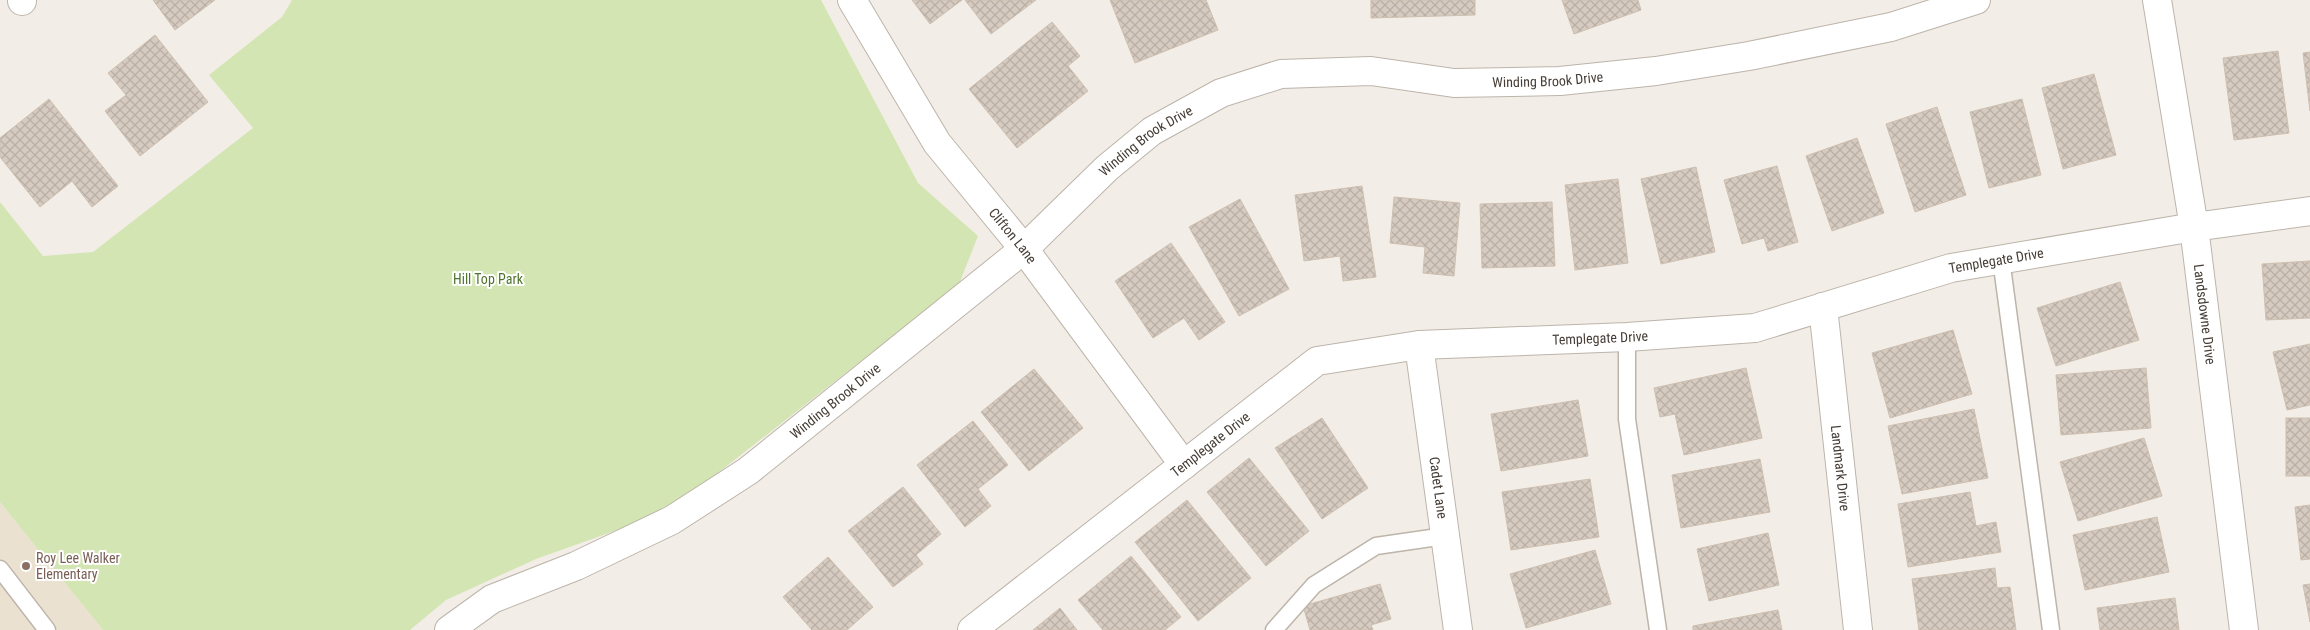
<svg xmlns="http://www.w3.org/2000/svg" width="2310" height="630" viewBox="0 0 2310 630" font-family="'Roboto Condensed',sans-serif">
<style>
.education{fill:#ebe1d1}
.green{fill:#d3e5b2}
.building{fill:url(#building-cross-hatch);stroke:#cebfb0}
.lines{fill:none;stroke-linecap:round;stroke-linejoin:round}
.service-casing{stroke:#bdb4aa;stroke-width:19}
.minor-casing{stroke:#bdb4aa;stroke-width:30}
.tertiary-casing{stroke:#bdb4aa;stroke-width:30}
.service{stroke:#fff;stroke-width:16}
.minor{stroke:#fff;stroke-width:28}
.tertiary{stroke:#fff;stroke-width:28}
.education-dot{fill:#8d6e63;stroke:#fff;stroke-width:2}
.labels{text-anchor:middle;stroke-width:4;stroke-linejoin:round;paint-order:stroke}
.street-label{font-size:14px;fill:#453d36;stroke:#fff}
.park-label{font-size:14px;fill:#50742d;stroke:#fff}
.education-label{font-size:14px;fill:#785e54;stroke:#fff;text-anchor:start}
</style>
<defs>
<pattern id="building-cross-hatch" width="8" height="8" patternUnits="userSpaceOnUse" patternTransform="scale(1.25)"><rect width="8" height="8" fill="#d6cbc0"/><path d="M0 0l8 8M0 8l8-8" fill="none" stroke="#b9afa6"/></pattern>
</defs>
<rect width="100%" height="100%" fill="#f2eee7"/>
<path class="education" d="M 0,502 L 103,630 L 0,630 Z"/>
<path class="green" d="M 292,0 L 821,0 L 918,183 L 978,236 L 959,284 L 700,487 L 634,524 L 536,559 L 446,600 L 410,630 L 103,630 L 0,502 L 0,202 L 43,256 L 93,252 L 253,128 L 209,75 L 282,17 Z"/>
<g class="building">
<path d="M 153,0 L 215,0 L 175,30 Z"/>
<path d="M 912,0 L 962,0 L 930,24 Z"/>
<path d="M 965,0 L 1036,0 L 991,34 Z"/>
<path d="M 1110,0 L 1206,0 L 1218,30 L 1135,63 Z"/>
<path d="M 1371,0 L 1475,0 L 1475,15 L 1371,18 Z"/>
<path d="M 1562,0 L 1638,0 L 1641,10 L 1574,34 Z"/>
<path d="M 1052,22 L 1080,56 L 1068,66 L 1088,91 L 1017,148 L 969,89 Z"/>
<path d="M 155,35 L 208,102 L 140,156 L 105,111 L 126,95 L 108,73 Z"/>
<path d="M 2278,51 L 2289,133 L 2234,140 L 2223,58 Z"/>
<path d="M 2310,52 L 2310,111 L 2303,53 Z"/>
<path d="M 2094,74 L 2116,155 L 2063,169 L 2042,88 Z"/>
<path d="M 49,99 L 118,186 L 92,207 L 72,181 L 40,207 L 0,157 L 0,138 Z"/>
<path d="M 2022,99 L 2041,175 L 1989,188 L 1970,112 Z"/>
<path d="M 1937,107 L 1966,195 L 1915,212 L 1886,124 Z"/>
<path d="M 1857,138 L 1884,213 L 1832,231 L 1806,156 Z"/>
<path d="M 1777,166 L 1798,242 L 1768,251 L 1764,238 L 1742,244 L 1724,180 Z"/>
<path d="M 1696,167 L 1715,252 L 1661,264 L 1641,179 Z"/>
<path d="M 1618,179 L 1628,263 L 1575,270 L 1565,185 Z"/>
<path d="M 1362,186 L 1376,277 L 1343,281 L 1340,256 L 1304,261 L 1295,195 Z"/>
<path d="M 1394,197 L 1460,203 L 1454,276 L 1423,273 L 1425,247 L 1390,243 Z"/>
<path d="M 1240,199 L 1289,289 L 1239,316 L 1189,227 Z"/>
<path d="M 1552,202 L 1555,266 L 1482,268 L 1480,204 Z"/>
<path d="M 1171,243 L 1225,322 L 1199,340 L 1184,318 L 1153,338 L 1115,281 Z"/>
<path d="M 2310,261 L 2310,318 L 2266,320 L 2262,264 Z"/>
<path d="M 2120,282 L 2139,340 L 2056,366 L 2037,308 Z"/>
<path d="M 1953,330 L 1972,394 L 1890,418 L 1872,353 Z"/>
<path d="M 2310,344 L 2310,405 L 2287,410 L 2273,352 Z"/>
<path d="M 1746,368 L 1762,438 L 1684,455 L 1675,414 L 1660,417 L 1654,388 Z"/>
<path d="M 2146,368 L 2151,428 L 2061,435 L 2056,375 Z"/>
<path d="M 1034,369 L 1083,428 L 1029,471 L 981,412 Z"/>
<path d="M 1578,400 L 1588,456 L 1501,471 L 1491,414 Z"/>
<path d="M 1974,409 L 1988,478 L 1902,494 L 1888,426 Z"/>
<path d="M 1322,418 L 1368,488 L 1322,519 L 1275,448 Z"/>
<rect x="2286" y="418" width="24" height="58"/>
<path d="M 973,421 L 1008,465 L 978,489 L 991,506 L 965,527 L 917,465 Z"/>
<path d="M 2144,438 L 2162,496 L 2078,521 L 2060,462 Z"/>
<path d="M 1249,458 L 1309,531 L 1266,566 L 1207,492 Z"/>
<path d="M 1760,459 L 1770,512 L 1681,528 L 1672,475 Z"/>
<path d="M 1590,479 L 1599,537 L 1511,550 L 1502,492 Z"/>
<path d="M 903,487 L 941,534 L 916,555 L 923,564 L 893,587 L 848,531 Z"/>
<path d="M 1970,492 L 1976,526 L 1996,522 L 2001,552 L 1908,567 L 1898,504 Z"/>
<path d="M 1187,500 L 1251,578 L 1198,621 L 1135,542 Z"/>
<path d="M 2310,505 L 2310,559 L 2301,560 L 2295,507 Z"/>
<path d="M 2157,517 L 2169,572 L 2085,590 L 2073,535 Z"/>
<path d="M 1768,533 L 1779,585 L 1709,601 L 1697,549 Z"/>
<path d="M 1595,550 L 1611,604 L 1526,628 L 1510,574 Z"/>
<path d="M 1131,556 L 1181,617 L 1165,630 L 1103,630 L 1078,600 Z"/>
<path d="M 828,557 L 873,607 L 847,630 L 812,630 L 783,597 Z"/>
<path d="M 1995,568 L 1997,588 L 2010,587 L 2016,630 L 1919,630 L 1912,579 Z"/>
<path d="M 1380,584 L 1391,619 L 1371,625 L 1373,630 L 1310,630 L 1303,606 Z"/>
<path d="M 2310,584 L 2310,622 L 2303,585 Z"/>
<path d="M 2175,598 L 2179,630 L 2100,630 L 2097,608 Z"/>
<path d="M 1060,608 L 1077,630 L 1033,630 Z"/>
<path d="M 1778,610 L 1782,630 L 1693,630 L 1693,626 Z"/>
</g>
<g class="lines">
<defs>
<g id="service">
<path d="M 2001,259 L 2051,630"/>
<path d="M 1627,337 L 1627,419 L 1658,630"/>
<path d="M 0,569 L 47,630"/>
<path d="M 1274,630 L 1314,585 L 1376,546 L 1445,536"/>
</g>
<g id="minor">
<path id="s1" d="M 852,0 L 937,143 L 1024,249 L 1184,465"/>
<path id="s2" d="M 2157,0 L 2194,227 L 2244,630"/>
<path d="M 22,1 L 22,0"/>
<path id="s3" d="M 1823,307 L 1858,630"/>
<path id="s4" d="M 1419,345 L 1458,630"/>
<path id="s5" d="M 972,630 L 1317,361 L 1419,345 L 1627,337 L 1755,328 L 1951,268 L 2194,227 L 2310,211"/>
</g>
<g id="tertiary">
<path id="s6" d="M 449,630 L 492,599 L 576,566 L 672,520 L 748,471 L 1024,249 L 1107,168 L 1152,131 L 1221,93 L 1281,74 L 1371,71 L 1454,83 L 1560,81 L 1656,71 L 1749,56 L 1891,27 L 1976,0"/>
</g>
</defs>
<use href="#service" class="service-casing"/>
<use href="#minor" class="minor-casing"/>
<use href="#tertiary" class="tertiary-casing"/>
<use href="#service" class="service"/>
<use href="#minor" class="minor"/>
<use href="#tertiary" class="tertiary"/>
</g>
<circle class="education-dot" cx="26" cy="566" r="5"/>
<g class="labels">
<g class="street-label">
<text dy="5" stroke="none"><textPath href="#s6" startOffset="1278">Winding Brook Drive</textPath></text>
<text dy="5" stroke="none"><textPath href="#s6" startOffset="858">Winding Brook Drive</textPath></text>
<text dy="5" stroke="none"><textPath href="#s1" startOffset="286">Clifton Lane</textPath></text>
<text dy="5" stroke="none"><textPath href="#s5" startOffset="1128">Templegate Drive</textPath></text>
<text dy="5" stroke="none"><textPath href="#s2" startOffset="318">Landsdowne Drive</textPath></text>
<text dy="5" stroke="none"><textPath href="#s5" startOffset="722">Templegate Drive</textPath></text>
<text dy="5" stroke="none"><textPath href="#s6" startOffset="452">Winding Brook Drive</textPath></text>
<text dy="5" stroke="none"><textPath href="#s5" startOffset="302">Templegate Drive</textPath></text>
<text dy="5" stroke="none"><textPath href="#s3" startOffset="162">Landmark Drive</textPath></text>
<text dy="5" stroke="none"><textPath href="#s4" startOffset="144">Cadet Lane</textPath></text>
</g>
<g class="park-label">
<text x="488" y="284">Hill Top Park</text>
</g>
<g class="education-label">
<text x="36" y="563">Roy Lee Walker<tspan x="36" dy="16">Elementary</tspan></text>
</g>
</g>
</svg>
